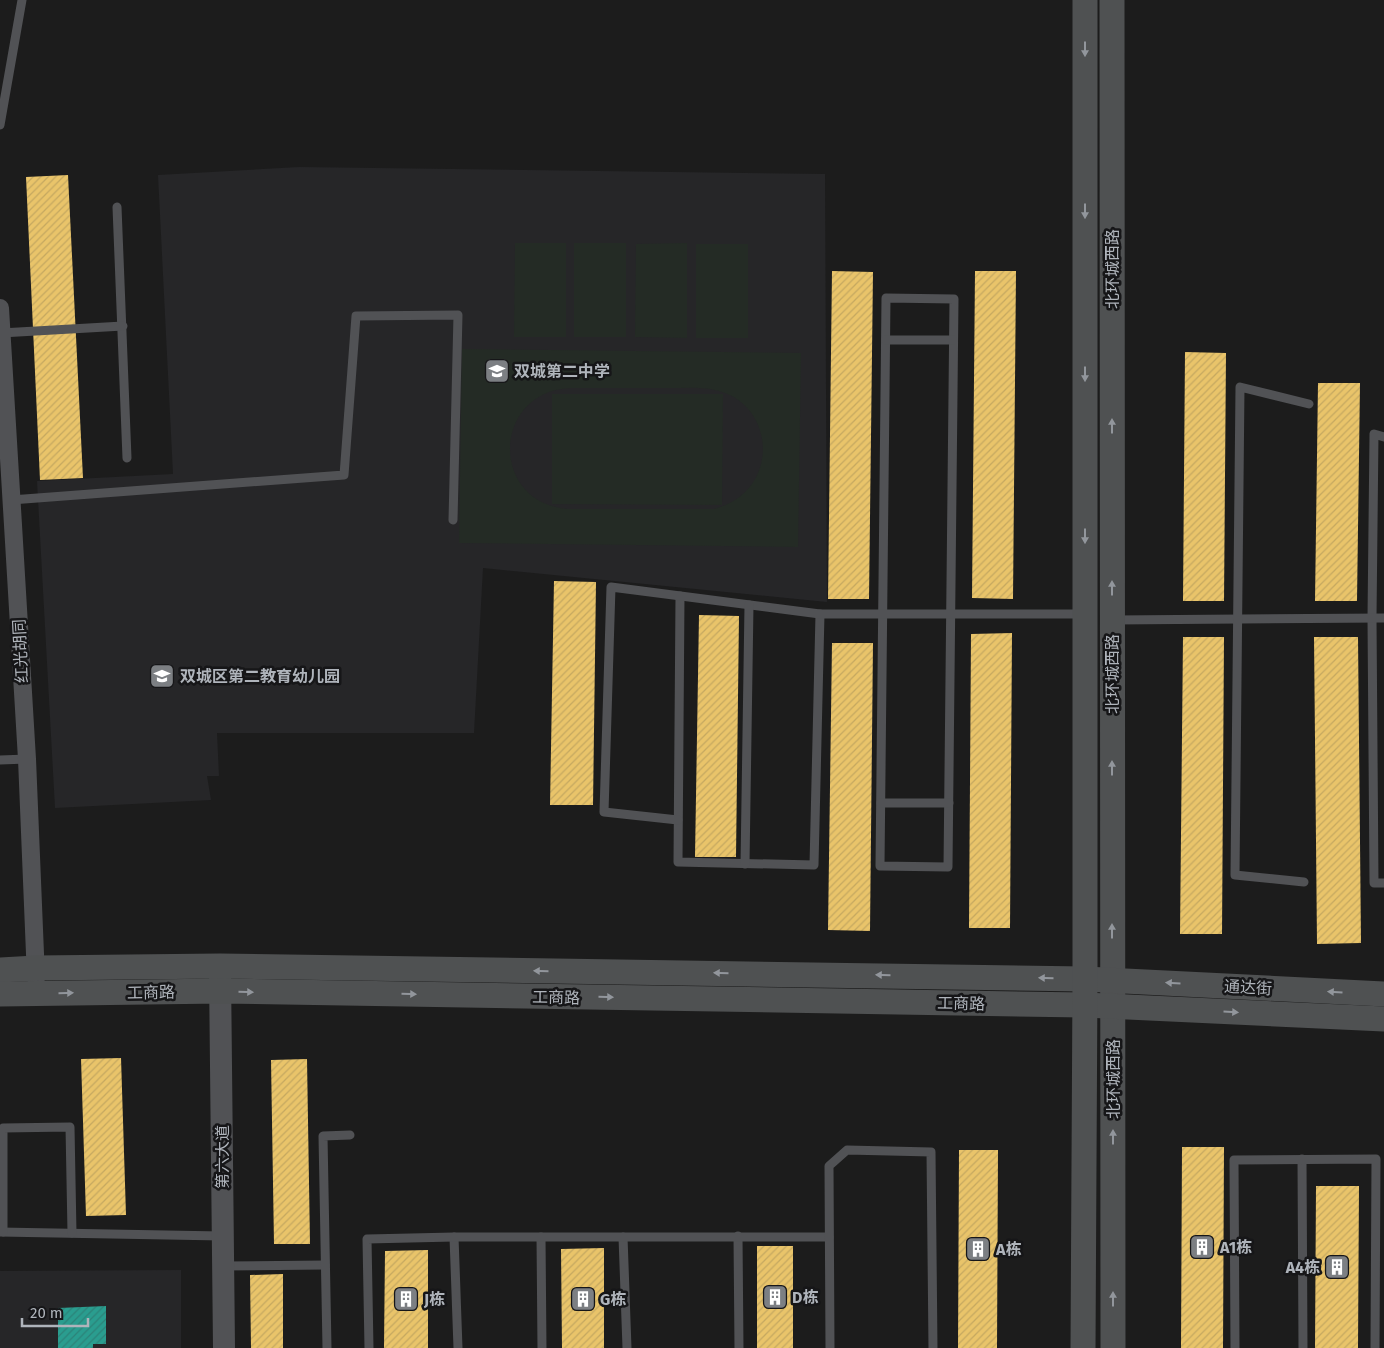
<svg xmlns="http://www.w3.org/2000/svg" width="1384" height="1348" viewBox="0 0 1384 1348" font-family="'Fira Sans','Noto Sans SC',sans-serif">
<style>
.built{fill:#262628}
.grass{fill:#242b25;fill-rule:evenodd}
.homes{fill:url(#homes-hatch)}
.schools{fill:url(#schools-hatch)}
.lines{fill:none;stroke-linecap:round;stroke-linejoin:round}
.service{stroke:#515255;stroke-width:9}
.minor{stroke:#515255;stroke-width:18}
.tertiary{stroke:#515255;stroke-width:22}
.secondary{stroke:#4f5152;stroke-width:25}
.oneway{fill:#92969c}
.labels{text-anchor:middle;stroke-width:5;stroke-linejoin:round;paint-order:stroke}
.street-label{font-size:16px;fill:#afb4bb;stroke:#161618}
.poi-label{font-size:16px;font-weight:bold;fill:#afb4bb;stroke:#161618;text-anchor:start}
</style>
<defs>
<pattern id="homes-hatch" width="6" height="6" patternUnits="userSpaceOnUse" patternTransform="scale(1.25)"><rect width="6" height="6" fill="#e9c46a"/><path d="M-1 1l2-2M0 6l6-6M5 7l2-2" fill="none" stroke="#c5a860"/></pattern>
<pattern id="schools-hatch" width="6" height="6" patternUnits="userSpaceOnUse" patternTransform="scale(1.25)"><rect width="6" height="6" fill="#2a9d8f"/><path d="M-1 1l2-2M0 6l6-6M5 7l2-2" fill="none" stroke="#2c8379"/></pattern>
</defs>
<rect width="100%" height="100%" fill="#1c1c1c"/>
<g class="built">
<path d="M 299,167 L 825,174 L 827,602 L 483,568 L 474,733 L 217,733 L 219,776 L 207,776 L 211,800 L 55,808 L 37,481 L 173,474 L 158,175 Z"/>
<path d="M 181,1270 L 181,1348 L 0,1348 L 0,1271 Z"/>
</g>
<g class="grass">
<path d="M 515,243 L 566,243 L 566,337 L 514,337 Z"/>
<rect x="574" y="243" width="52" height="94"/>
<path d="M 687,243 L 687,338 L 635,337 L 636,244 Z"/>
<rect x="696" y="244" width="52" height="94"/>
<path d="M 462,349 L 801,353 L 798,547 L 459,543 ZM 570,388 C 603,388 636,388 669,388 C 686,388 705,386 722,392 C 752,401 769,434 761,464 C 755,488 737,503 714,509 L 567,509 C 489,502 492,392 570,388 Z"/>
<path d="M 552,394 L 723,394 L 722,505 L 552,504 Z"/>
</g>
<g class="homes">
<path d="M 68,175 L 83,478 L 40,480 L 26,177 Z"/>
<path d="M 832,271 L 873,272 L 869,599 L 828,599 Z"/>
<path d="M 975,271 L 1016,271 L 1013,599 L 972,598 Z"/>
<path d="M 1185,352 L 1226,353 L 1224,601 L 1183,601 Z"/>
<path d="M 1318,383 L 1360,383 L 1357,601 L 1315,601 Z"/>
<path d="M 554,581 L 596,582 L 593,805 L 550,805 Z"/>
<path d="M 699,615 L 739,616 L 736,857 L 695,857 Z"/>
<path d="M 1012,633 L 1010,928 L 969,928 L 971,634 Z"/>
<path d="M 1183,637 L 1224,637 L 1222,934 L 1180,934 Z"/>
<path d="M 1314,637 L 1358,637 L 1361,943 L 1317,944 Z"/>
<path d="M 832,643 L 873,643 L 870,931 L 828,930 Z"/>
<path d="M 121,1058 L 126,1215 L 86,1216 L 81,1059 Z"/>
<path d="M 307,1059 L 310,1244 L 274,1244 L 271,1060 Z"/>
<path d="M 1182,1147 L 1224,1147 L 1223,1348 L 1181,1348 Z"/>
<path d="M 959,1150 L 998,1150 L 997,1348 L 958,1348 Z"/>
<path d="M 1316,1186 L 1359,1186 L 1358,1348 L 1315,1348 Z"/>
<rect x="757" y="1246" width="36" height="102"/>
<path d="M 604,1248 L 604,1348 L 562,1348 L 561,1249 Z"/>
<path d="M 428,1250 L 428,1348 L 384,1348 L 385,1251 Z"/>
<path d="M 283,1274 L 283,1348 L 251,1348 L 250,1275 Z"/>
</g>
<path class="schools" d="M 106,1306 L 106,1344 L 93,1344 L 93,1348 L 58,1348 L 58,1308 Z"/>
<g class="lines">
<g class="service">
<path d="M 0,125 L 22,0"/>
<path d="M 117,207 L 127,458"/>
<path d="M 886,298 L 954,299 L 948,867 L 880,866 Z"/>
<path d="M 1,333 L 123,326"/>
<path d="M 886,340 L 953,340"/>
<path d="M 1384,437 L 1374,434 L 1372,618 L 1374,883 L 1384,883"/>
<path d="M 11,500 L 344,475 L 356,316 L 458,315 L 453,520"/>
<path d="M 680,596 L 678,862 L 814,865 L 820,614"/>
<path d="M 1114,620 L 1384,618"/>
<path d="M 0,760 L 27,759"/>
<path d="M 881,803 L 949,803"/>
<path d="M 678,820 L 604,812 L 611,587 L 820,614 L 1085,614"/>
<path d="M 745,864 L 749,605"/>
<path d="M 1304,882 L 1235,875 L 1240,387 L 1309,404"/>
<path d="M 1302,1159 L 1303,1348"/>
<path d="M 0,1232 L 222,1236"/>
<path d="M 3,1232 L 3,1128 L 70,1127 L 72,1233"/>
<path d="M 738,1236 L 739,1348"/>
<path d="M 454,1237 L 458,1348"/>
<path d="M 541,1237 L 542,1348"/>
<path d="M 623,1237 L 627,1348"/>
<path d="M 223,1266 L 325,1265"/>
<path d="M 327,1348 L 323,1136 L 350,1135"/>
<path d="M 369,1348 L 367,1239 L 454,1237 L 829,1237"/>
<path d="M 830,1348 L 829,1166 L 847,1150 L 931,1152 L 933,1348"/>
<path d="M 1235,1348 L 1234,1160 L 1376,1159 L 1375,1348"/>
</g>
<path class="minor" d="M 0,308 L 27,759 L 36,978"/>
<path class="tertiary" d="M 220,972 L 224,1348"/>
<g class="secondary">
<path d="M 1112,0 L 1113,1348"/>
<path d="M 0,970 L 36,968 L 220,966 L 1085,979 L 1384,994"/>
<path d="M 0,994 L 221,991 L 1085,1005 L 1384,1019"/>
<path d="M 1083,1348 L 1085,979 L 1085,0"/>
</g>
</g>
<defs><path id="oneway-solid" d="M-6-.8H1V-3.2L6.5 0L1 3.2V.8H-6Z" transform="scale(1.25)"/></defs>
<g class="oneway">
<use href="#oneway-solid" transform="translate(1085 49) rotate(90)"/>
<use href="#oneway-solid" transform="translate(1085 211) rotate(90)"/>
<use href="#oneway-solid" transform="translate(1085 374) rotate(90)"/>
<use href="#oneway-solid" transform="translate(1112 426) rotate(-90)"/>
<use href="#oneway-solid" transform="translate(1085 536) rotate(90)"/>
<use href="#oneway-solid" transform="translate(1112 588) rotate(-90)"/>
<use href="#oneway-solid" transform="translate(1112 768) rotate(-90)"/>
<use href="#oneway-solid" transform="translate(1112 931) rotate(-90)"/>
<use href="#oneway-solid" transform="translate(541 971) rotate(-179)"/>
<use href="#oneway-solid" transform="translate(721 973) rotate(-179)"/>
<use href="#oneway-solid" transform="translate(883 975) rotate(-179)"/>
<use href="#oneway-solid" transform="translate(1046 978) rotate(-179)"/>
<use href="#oneway-solid" transform="translate(1173 983) rotate(-177)"/>
<use href="#oneway-solid" transform="translate(246 992) rotate(1)"/>
<use href="#oneway-solid" transform="translate(1335 992) rotate(-177)"/>
<use href="#oneway-solid" transform="translate(66 993) rotate(-1)"/>
<use href="#oneway-solid" transform="translate(409 994) rotate(1)"/>
<use href="#oneway-solid" transform="translate(606 997) rotate(1)"/>
<use href="#oneway-solid" transform="translate(1231 1012) rotate(3)"/>
<use href="#oneway-solid" transform="translate(1113 1137) rotate(-90)"/>
<use href="#oneway-solid" transform="translate(1113 1299) rotate(-90)"/>
</g>
<defs>
<symbol id="school-square" viewBox="-11 -11 22 22"><rect x="-9" y="-9" width="18" height="18" rx="4" fill="#7c7f83" stroke="#161618"/><path d="M0-5L7-2L0 1L-7-2ZM-4 1L0 2.5L4 1V4Q0 6-4 4Z" fill="#fff"/></symbol>
<symbol id="building-square" viewBox="-11 -11 22 22"><rect x="-9" y="-9" width="18" height="18" rx="4" fill="#7c7f83" stroke="#161618"/><path d="M-4-6H4V6H1V3H-1V6H-4ZM-2.5-4.3h1.7v1.8h-1.7ZM.8-4.3h1.7v1.8H.8ZM-2.5-1h1.7V.8h-1.7ZM.8-1h1.7V.8H.8Z" fill="#fff"/></symbol>
</defs>
<g fill-rule="evenodd">
<use href="#school-square" x="483" y="357" width="28" height="28"/>
<use href="#school-square" x="148" y="662" width="28" height="28"/>
<use href="#building-square" x="1188" y="1233" width="28" height="28"/>
<use href="#building-square" x="964" y="1235" width="28" height="28"/>
<use href="#building-square" x="1323" y="1253" width="28" height="28"/>
<use href="#building-square" x="761" y="1283" width="28" height="28"/>
<use href="#building-square" x="392" y="1285" width="28" height="28"/>
<use href="#building-square" x="569" y="1285" width="28" height="28"/>
</g>
<g class="labels">
<g class="street-label">
<text transform="translate(1112 269) rotate(-90)" y="6">北环城西路</text>
<text transform="translate(20 651) rotate(-93)" y="6">红光胡同</text>
<text transform="translate(1112 674) rotate(-90)" y="6">北环城西路</text>
<text transform="translate(1248 987) rotate(3)" y="6">通达街</text>
<text transform="translate(151 992) rotate(-1)" y="6">工商路</text>
<text transform="translate(556 997) rotate(1)" y="6">工商路</text>
<text transform="translate(961 1003) rotate(1)" y="6">工商路</text>
<text transform="translate(1113 1079) rotate(-90)" y="6">北环城西路</text>
<text transform="translate(222 1157) rotate(-90)" y="6">第六大道</text>
</g>
<g class="poi-label">
<text x="514" y="377">双城第二中学</text>
<text x="180" y="682">双城区第二教育幼儿园</text>
<text x="1220" y="1253">A1栋</text>
<text x="996" y="1255">A栋</text>
<text x="1320" y="1273" text-anchor="end">A4栋</text>
<text x="792" y="1303">D栋</text>
<text x="424" y="1305">J栋</text>
<text x="600" y="1305">G栋</text>
</g>
</g>
<path d="M22 1318v8h66v-8" fill="none" stroke="#afb4bb" stroke-width="2.5"/>
<text x="30" y="1318" font-size="15" fill="#afb4bb" stroke="#161618" stroke-width="4" paint-order="stroke">20 m</text>
</svg>
